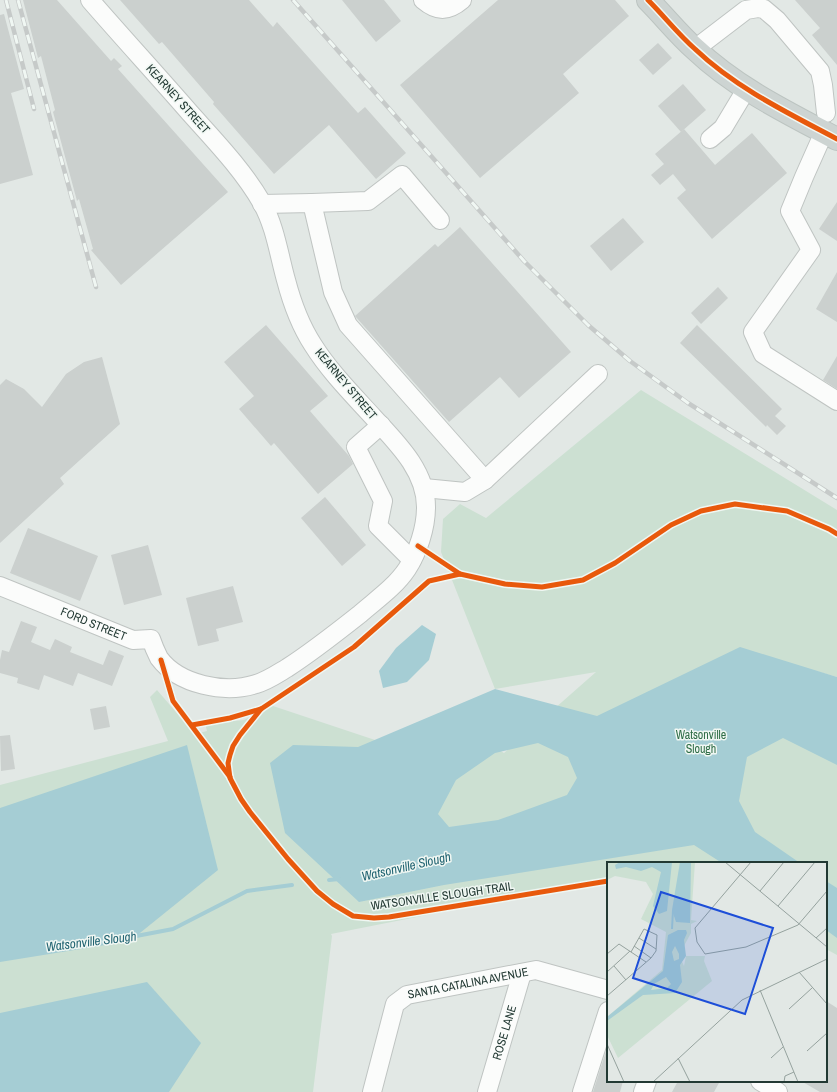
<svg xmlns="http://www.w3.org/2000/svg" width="837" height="1092" viewBox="0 0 837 1092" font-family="'Archivo Narrow',sans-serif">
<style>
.green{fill:#cce0d2}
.water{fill:#a5cdd4;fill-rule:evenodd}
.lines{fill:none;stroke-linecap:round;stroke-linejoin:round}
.stream{stroke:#a5cdd4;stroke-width:4}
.building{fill:#cbd0ce}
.minor-casing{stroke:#bfc4c2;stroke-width:20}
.major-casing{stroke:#bcc4c1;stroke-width:24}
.minor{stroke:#fbfcfb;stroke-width:18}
.major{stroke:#cdd4d2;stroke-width:22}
.rail-casing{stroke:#c6cac9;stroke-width:4.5}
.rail{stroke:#f0f7f3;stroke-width:3;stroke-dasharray:9;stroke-linecap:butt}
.cycleway-casing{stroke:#f0f7f3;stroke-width:8}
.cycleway{stroke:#e8590c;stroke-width:5}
.labels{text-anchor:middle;stroke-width:3;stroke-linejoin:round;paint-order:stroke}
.street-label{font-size:12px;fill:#223933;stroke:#f0f7f3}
.park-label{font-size:12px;fill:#2f6d47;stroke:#f0f7f3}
.water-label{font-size:13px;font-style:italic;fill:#206371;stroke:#f0f7f3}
.inset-river{fill:none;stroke:#a5cdd4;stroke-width:2}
.inset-road{fill:none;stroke:#95a29e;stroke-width:1}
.view{fill:#1d4ed8;fill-opacity:0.15;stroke:#1d4ed8;stroke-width:2}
.inset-edge{fill:none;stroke:#223933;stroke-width:2}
</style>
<rect width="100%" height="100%" fill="#e2e8e5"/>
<path class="green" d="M 641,390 L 837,510 L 837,677 L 816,671 L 837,685 L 837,955 L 826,949 L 826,863 L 608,863 L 608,879 L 331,934 L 332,936 L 313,1092 L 0,1092 L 0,785 L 168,741 L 150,697 L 157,690 L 195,734 L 207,731 L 204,719 L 223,722 L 244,720 L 273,706 L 393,746 L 464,730 L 504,753 L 596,672 L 495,689 L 441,552 L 443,519 L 460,504 L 486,518 Z"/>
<g class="water">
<path d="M 422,625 L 436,634 L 429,660 L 407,682 L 383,688 L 379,671 L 396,648 Z"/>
<path d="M 740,647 L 837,677 L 837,765 L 783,738 L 747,757 L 739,801 L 755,832 L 800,863 L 722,863 L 694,845 L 444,885 L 359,902 L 285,833 L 270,763 L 293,745 L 358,747 L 495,689 L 597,716 ZM 538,743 L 568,757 L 577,778 L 567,795 L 498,820 L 449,827 L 438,814 L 456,780 L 495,753 Z"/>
<path d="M 187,745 L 218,870 L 130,941 L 0,962 L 0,808 Z"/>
<path d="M 826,881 L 837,888 L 837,938 L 826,930 Z"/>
<path d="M 147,982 L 201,1043 L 169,1092 L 0,1092 L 0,1013 Z"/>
</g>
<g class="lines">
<g class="stream">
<path d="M 329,880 L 339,879"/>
<path d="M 131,937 L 173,929 L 247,891 L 292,885"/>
</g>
</g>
<g class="building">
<path d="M 23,0 L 57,0 L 111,61 L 114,58 L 122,66 L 118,69 L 228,192 L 121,285 L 91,250 L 93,249 L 79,199 L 77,201 L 53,112 L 55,110 L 41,56 L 38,58 Z"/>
<path d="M 120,0 L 249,0 L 273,27 L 277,22 L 358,113 L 365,107 L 406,153 L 376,179 L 329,125 L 274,174 L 213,104 L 214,102 L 162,42 L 159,44 Z"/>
<path d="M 342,0 L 384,0 L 401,21 L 376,42 Z"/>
<path d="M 498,0 L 615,0 L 629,16 L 563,74 L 579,93 L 480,178 L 400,85 Z"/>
<path d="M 795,0 L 837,0 L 837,65 L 812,35 L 820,28 Z"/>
<path d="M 4,14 L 24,89 L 11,93 L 33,175 L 0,184 L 0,15 Z"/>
<path d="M 658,43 L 672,58 L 653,75 L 639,60 Z"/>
<path d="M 683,84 L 706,110 L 681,132 L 658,106 Z"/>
<path d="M 684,129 L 715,165 L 752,133 L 787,173 L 712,239 L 677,198 L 686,190 L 673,174 L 660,185 L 651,175 L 664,164 L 655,154 Z"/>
<path d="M 837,202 L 837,241 L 819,229 Z"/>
<path d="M 623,218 L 644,242 L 611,271 L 590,246 Z"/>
<path d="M 460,227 L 571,352 L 519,398 L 500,377 L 449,422 L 355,316 L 435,244 L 438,247 Z"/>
<path d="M 837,272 L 837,322 L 816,309 Z"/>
<path d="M 718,287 L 728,298 L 701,324 L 691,313 Z"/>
<path d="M 266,325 L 328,396 L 310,411 L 349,456 L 353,464 L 318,494 L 274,443 L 271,446 L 239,409 L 254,396 L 224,362 Z"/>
<path d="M 697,325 L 782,409 L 775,416 L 786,426 L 777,435 L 767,425 L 766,427 L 680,343 Z"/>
<path d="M 837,356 L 837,389 L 823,380 Z"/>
<path d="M 102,357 L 120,424 L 60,478 L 64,484 L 0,543 L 0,385 L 6,379 L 24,389 L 42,407 L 66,374 L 84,362 Z"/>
<path d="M 325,497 L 366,545 L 342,566 L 301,518 Z"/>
<path d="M 28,528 L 98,556 L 80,601 L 10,573 Z"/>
<path d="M 148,545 L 162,595 L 124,605 L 111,555 Z"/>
<path d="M 233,586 L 243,622 L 216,629 L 219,641 L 198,646 L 186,598 Z"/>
<path d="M 21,621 L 37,627 L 31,642 L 50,650 L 55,639 L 72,647 L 70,652 L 103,665 L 109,650 L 124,656 L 112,686 L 78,673 L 73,686 L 44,675 L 39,690 L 17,683 L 18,678 L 0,673 L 0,660 L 2,650 L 9,652 Z"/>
<path d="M 106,706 L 110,727 L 94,730 L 90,709 Z"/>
<path d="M 10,735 L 15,769 L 1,771 L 0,736 Z"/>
<path d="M 826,1001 L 837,1008 L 837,1092 L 820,1092 L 801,1081 L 826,1081 Z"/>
<path d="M 608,1045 L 608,1081 L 623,1081 L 620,1092 L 593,1092 Z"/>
<path d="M 678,1081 L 720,1081 L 714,1092 L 672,1092 Z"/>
</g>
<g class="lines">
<defs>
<g id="minor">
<path d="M 423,0 C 437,12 448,12 462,0"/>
<path d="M 695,49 L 746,10 L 758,8 L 764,9 L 777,20 L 820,71 L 823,85 L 826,113"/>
<path d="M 824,132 L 804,177 L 790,211 L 811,250 L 753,332 L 763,354 L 837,401"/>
<path d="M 710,139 L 723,128 L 747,88"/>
<path d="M 312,203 L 368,201 L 402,175 L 440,220"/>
<path d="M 262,204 L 312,203 L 333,292 L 348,325 L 485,480 L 465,492 L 424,488"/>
<path d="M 381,425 L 356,447 L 383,501 L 378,526 L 412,560"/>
<path d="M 485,480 L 598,374"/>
<path id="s1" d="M 0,586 L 133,640 L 151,639 C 153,645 156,652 159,658 C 179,685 225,694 256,684 C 267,681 277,674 287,668 C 312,652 336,633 360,614 C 376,600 395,587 407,569 C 418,552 426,528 426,507 C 426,471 397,443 374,418 C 353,395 330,372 313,345 C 300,325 292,303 286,280 C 279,255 275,226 262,203 C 243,170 216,142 190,113 C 157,75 123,38 90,0"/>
<path d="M 760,1081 L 778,1092"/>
<path id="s2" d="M 372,1092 L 395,1004 L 407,995 L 536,970 L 608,990"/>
<path id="s3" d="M 487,1092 L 522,973"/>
<path d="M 582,1092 L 608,1011"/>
<path d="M 643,1092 L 647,1081"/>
</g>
<path id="major" d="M 648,0 C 664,16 678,34 695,49 C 736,88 788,113 837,139"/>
</defs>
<use href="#minor" class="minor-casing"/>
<use href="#major" class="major-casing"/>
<use href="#minor" class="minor"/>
<use href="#major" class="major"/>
<defs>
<g id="rail">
<path d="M 6,0 L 34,109"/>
<path d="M 18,0 L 96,287"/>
<path d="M 293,0 L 524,261 L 588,325 L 630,361 L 688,403 L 837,498"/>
</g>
</defs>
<use href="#rail" class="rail-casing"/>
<use href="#rail" class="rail"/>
<defs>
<g id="cycleway">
<path d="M 648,0 C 664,16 678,34 695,49 C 736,88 788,113 837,139"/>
<path d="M 418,546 L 460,574"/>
<path d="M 161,660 L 173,701 L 230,777"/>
<path d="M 192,725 L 230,718 L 261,709"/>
<path d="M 608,881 L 389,917 L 374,918 L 353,916 L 333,904 L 317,891 L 288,859 L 250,812 L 241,799 L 230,778 L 228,763 L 230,755 L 233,746 L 240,735 L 261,709 L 354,647 L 429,581 L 460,574 L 505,584 L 542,587 L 583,580 L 615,563 L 671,525 L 701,511 L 735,504 L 787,511 L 829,529 L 837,534"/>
</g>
</defs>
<use href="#cycleway" class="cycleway-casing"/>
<use href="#cycleway" class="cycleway"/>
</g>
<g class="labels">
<g class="street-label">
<text transform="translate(178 99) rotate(48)" y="4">KEARNEY STREET</text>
<text transform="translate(346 384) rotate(50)" y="4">KEARNEY STREET</text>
<text dy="4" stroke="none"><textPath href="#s1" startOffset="101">FORD STREET</textPath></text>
<text transform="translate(442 896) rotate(-8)" y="4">WATSONVILLE SLOUGH TRAIL</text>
<text dy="4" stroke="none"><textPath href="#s2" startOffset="168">SANTA CATALINA AVENUE</textPath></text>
<text dy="4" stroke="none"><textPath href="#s3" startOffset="62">ROSE LANE</textPath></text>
</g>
<g class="park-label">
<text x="701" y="739">Watsonville<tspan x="701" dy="14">Slough</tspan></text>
</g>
<g class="water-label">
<text transform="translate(406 866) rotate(-13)" y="5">Watsonville Slough</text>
<text transform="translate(91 941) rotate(-7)" y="5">Watsonville Slough</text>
</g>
</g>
<g transform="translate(607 862)">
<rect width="220" height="220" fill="#e2e8e5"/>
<path d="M 0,0 L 88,0 L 84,58 L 90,59 L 84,62 L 84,71 L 72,93 L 77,104 L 79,94 L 98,94 L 97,99 L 105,119 L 11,196 L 0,173 L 0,155 L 55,108 L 59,70 L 34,57 L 46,32 L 39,20 L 8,14 L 0,18 Z" fill="#cce0d2"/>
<path d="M 13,0 L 65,0 L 60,49 L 52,52 L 46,44 L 54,10 L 45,5 L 34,9 L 19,5 L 9,7 L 8,3 ZM 73,0 L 84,0 L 83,61 L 69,60 L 65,48 ZM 71,68 L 79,68 L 80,71 L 77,78 L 79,94 L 73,103 L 75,120 L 68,131 L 36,133 L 0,159 L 0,155 L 56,109 L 61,73 ZM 68,84 L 72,92 L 72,97 L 67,99 L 65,90 ZM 59,115 L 64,122 L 60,126 L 44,128 L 47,122 Z" fill="#a5cdd4" fill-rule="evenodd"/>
<path class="inset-river" d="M 65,67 L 66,48"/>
<path class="inset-road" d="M 118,0 L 220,85M 144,0 L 88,66 L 90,80 L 98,92 L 139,85 L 191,63 L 220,29M 153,29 L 177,0M 171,44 L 208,0M 32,76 L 49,87M 209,76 L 220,66M 27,84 L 44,96M 0,92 L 12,82 L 39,100M 7,104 L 19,118M 0,110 L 23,89M 192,110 L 220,142M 153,128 L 191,220M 0,134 L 44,96 L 49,89 L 50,73 L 37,67 L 24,90M 182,147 L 205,126M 0,182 L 17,220M 200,189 L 220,171M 71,196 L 83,220M 164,196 L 176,185M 46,220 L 135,138 L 220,97M 177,220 L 178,214 L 187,210"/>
<path class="view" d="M 54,30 L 166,66 L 138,152 L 26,116 Z"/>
<rect width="220" height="220" class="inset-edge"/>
</g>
</svg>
